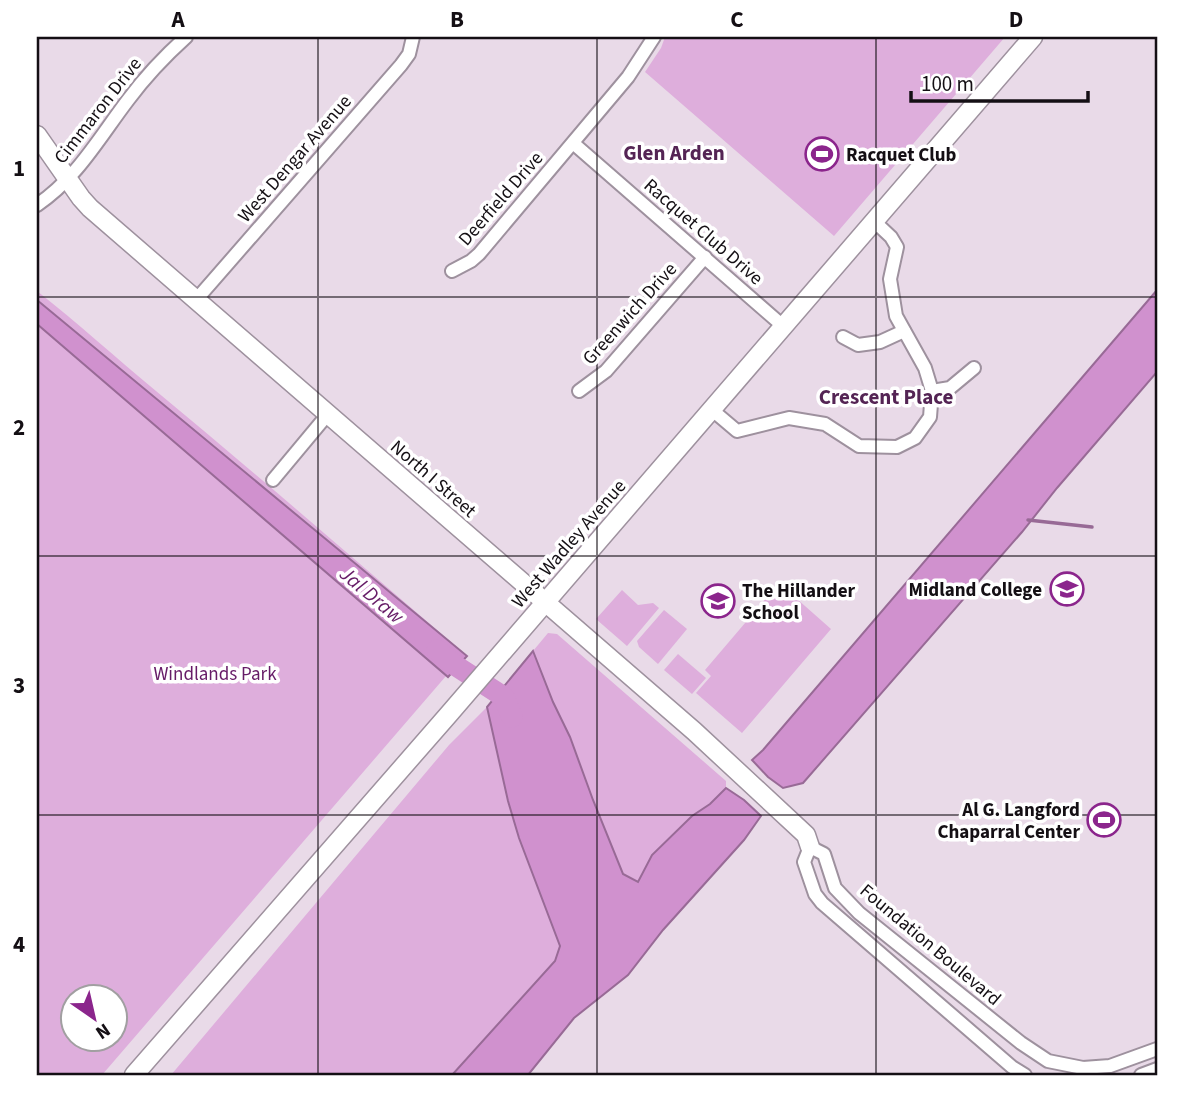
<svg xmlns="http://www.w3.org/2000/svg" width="1194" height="1112" viewBox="0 0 1194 1112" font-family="'Source Sans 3',sans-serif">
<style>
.green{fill:#deaedc;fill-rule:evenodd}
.water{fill:#d091ce;stroke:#986a96;stroke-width:2}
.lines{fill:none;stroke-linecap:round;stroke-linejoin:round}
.stream{stroke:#986a96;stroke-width:3.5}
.river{stroke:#d091ce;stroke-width:21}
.street-casing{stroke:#9e919e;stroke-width:16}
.secondary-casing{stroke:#9e919e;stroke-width:21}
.street{stroke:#fff;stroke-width:12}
.secondary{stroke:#fff;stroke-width:18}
.grid{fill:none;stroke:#140f14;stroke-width:2;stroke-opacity:0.55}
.labels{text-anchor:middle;stroke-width:7;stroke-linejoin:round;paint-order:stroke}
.street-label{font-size:19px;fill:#140f14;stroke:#fff}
.poi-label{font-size:19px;font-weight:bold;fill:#140f14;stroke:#fff;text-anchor:start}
.park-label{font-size:19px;fill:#661b67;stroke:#fff}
.neighbourhood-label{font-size:21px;font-weight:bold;fill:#542454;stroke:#fff}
.water-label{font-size:21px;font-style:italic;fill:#661c67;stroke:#fff}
.neatline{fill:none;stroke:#140f14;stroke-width:2.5}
.grid-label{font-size:23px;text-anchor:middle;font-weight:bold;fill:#140f14}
</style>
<rect width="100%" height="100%" fill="#e9dae8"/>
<g class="green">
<path d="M 665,37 L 1005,37 L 834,236 L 645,72 L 661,48 Z"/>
<path d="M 37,291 C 78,323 116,358 156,391 C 260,477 362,566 465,654 L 102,1075 L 37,1075 ZM 74,996 L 116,996 L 116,1038 L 74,1038 Z"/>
<path d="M 779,583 L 831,629 L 742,733 L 696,693 L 711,676 L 705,670 Z"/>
<path d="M 622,590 L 638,605 L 653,603 L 659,608 L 627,646 L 596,619 Z"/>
<path d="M 664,610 L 687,629 L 658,664 L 639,647 L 637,641 Z"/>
<path d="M 548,633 L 557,634 L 726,781 L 726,788 L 710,804 L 692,816 L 652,855 L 638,882 L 623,874 L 593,800 L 570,737 L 553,702 L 533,651 Z"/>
<path d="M 678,654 L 706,678 L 692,694 L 664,670 Z"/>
<path d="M 487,707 L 508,801 L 519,838 L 560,945 L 555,961 L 452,1075 L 171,1075 L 449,745 Z"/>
</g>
<g class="water">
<path d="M 1157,290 L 1157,372 L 1057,488 L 1022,532 L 803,783 L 783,788 L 768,777 L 752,760 L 763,750 Z"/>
<path d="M 37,300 L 467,656 L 448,677 L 37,324 Z"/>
<path d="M 533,651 L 553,702 L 570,737 L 593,800 L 623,874 L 638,882 L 652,855 L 692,816 L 710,804 L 726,788 L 744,800 L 761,816 L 744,840 L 663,930 L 628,975 L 574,1018 L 528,1075 L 452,1075 L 555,961 L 560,946 L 519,838 L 508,801 L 487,707 Z"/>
</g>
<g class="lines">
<path class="stream" d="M 1028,520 L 1092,527"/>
<path class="river" d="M 437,650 L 453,664 L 504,697 L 512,717"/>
<defs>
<g id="street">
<path d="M 573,143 L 783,326"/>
<path d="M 37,205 C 77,178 99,138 128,100 C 145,77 165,56 186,37"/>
<path d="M 452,271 L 471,261 L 479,254 L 628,77 L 654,37"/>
<path d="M 196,300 L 401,65 L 409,54 L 413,37"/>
<path d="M 843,337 L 858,345 L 880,342 L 904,331"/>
<path d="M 579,391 L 606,371 L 705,257"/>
<path d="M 932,391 L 950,388 L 974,368"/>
<path d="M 711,409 L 737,431 L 789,418 L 825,424 L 859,446 L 897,447 L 915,438 L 930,417 L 932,391 L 925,368 L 896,316 L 890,279 L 897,247 L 891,237 L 874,221"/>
<path d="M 273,480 L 328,414"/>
<path d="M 1025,1075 L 1012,1067 L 822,903 L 815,894 L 804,862 L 810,847 L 824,854 L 835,888 L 859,913 L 1021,1043 L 1048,1061 L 1083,1068 L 1110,1066 L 1157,1049"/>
<path d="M 1141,1075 L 1157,1069"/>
</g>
<g id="secondary">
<path d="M 37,135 L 81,198 L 90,208 L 694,731 L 806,835 L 810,847"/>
<path d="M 134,1075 L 449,714 L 1033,37"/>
</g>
</defs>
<use href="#street" class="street-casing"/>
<use href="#secondary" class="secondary-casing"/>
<use href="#street" class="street"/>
<use href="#secondary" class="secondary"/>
</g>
<path class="grid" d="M 318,37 L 318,1075M 597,37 L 597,1075M 876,37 L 876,1075M 37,297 L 1157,297M 37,556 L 1157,556M 37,815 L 1157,815"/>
<defs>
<symbol id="stadium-ring" viewBox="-11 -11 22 22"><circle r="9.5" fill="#fff" stroke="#8b258c" stroke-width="1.5"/><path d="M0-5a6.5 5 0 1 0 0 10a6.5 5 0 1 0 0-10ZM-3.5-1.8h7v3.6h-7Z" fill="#8b258c"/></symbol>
<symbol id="university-ring" viewBox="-11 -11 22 22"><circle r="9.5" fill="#fff" stroke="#8b258c" stroke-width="1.5"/><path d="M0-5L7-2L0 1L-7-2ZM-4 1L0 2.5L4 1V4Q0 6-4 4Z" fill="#8b258c"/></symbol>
<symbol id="school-ring" viewBox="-11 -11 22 22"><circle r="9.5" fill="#fff" stroke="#8b258c" stroke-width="1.5"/><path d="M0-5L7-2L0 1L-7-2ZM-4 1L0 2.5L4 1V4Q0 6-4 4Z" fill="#8b258c"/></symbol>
</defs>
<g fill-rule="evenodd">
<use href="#stadium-ring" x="803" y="135" width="38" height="38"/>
<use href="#university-ring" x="1048" y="570" width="38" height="38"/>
<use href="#school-ring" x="699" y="582" width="38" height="38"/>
<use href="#stadium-ring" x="1085" y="801" width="38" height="38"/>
</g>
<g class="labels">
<g class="street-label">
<text transform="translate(97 110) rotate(-52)" y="7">Cimmaron Drive</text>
<text transform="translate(294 158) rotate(-49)" y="7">West Dengar Avenue</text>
<text transform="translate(500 198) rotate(-49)" y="7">Deerfield Drive</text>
<text transform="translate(704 231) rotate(41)" y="7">Racquet Club Drive</text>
<text transform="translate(629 313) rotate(-48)" y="7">Greenwich Drive</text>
<text transform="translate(434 478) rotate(41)" y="7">North I Street</text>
<text transform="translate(568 543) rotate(-49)" y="7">West Wadley Avenue</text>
<text transform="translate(931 944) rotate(40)" y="7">Foundation Boulevard</text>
</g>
<g class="poi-label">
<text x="846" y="161">Racquet Club</text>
<text x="1042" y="596" text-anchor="end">Midland College</text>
<text x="742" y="597">The Hillander<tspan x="742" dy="22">School</tspan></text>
<text x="1080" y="816" text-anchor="end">Al G. Langford<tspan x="1080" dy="22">Chaparral Center</tspan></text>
</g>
<g class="park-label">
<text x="215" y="680">Windlands Park</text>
</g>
<g class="neighbourhood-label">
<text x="674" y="160">Glen Arden</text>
<text x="886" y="404">Crescent Place</text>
</g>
<g class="water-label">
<text transform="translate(372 595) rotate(40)" y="7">Jal Draw</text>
</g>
</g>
<rect width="1194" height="1112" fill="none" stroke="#ffffff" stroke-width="77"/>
<g transform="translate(94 1018) rotate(146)"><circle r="33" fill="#ffffff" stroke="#a19fa1" stroke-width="2"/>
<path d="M0-5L12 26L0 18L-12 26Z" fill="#8b258c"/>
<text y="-10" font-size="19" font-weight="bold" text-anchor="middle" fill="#140f14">N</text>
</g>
<path d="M911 91v10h177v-10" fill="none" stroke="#140f14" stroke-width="3.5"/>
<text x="921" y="91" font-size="21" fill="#140f14" stroke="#ffffff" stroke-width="5" paint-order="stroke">100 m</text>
<rect x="38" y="38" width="1118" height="1036" class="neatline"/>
<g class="grid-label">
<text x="178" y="27">A</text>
<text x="457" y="27">B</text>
<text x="737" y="27">C</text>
<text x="1016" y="27">D</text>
<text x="19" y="176">1</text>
<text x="19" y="435">2</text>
<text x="19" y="693">3</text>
<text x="19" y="952">4</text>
</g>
</svg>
